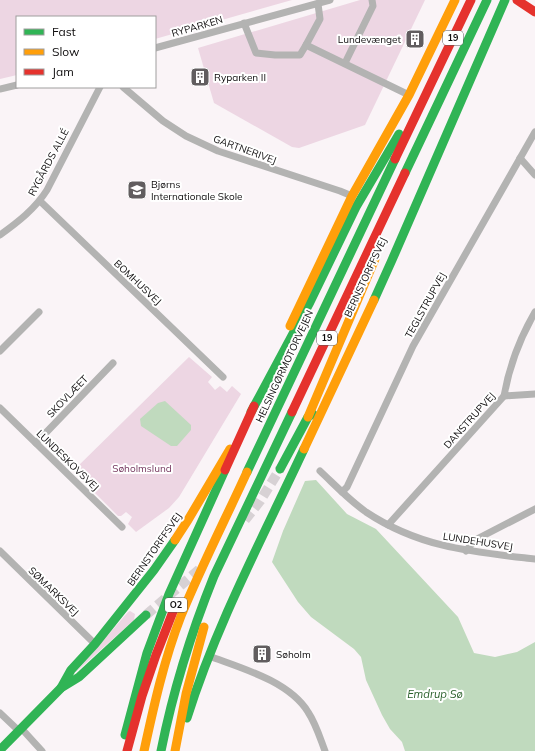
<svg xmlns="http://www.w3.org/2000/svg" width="535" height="751" viewBox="0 0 535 751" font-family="Mulish,sans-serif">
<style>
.green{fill:#edd6e3}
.water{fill:#c0dabe}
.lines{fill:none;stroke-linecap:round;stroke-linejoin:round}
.secondary-tunnel{stroke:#d7d1d4;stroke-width:10;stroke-dasharray:10 5;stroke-linecap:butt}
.street{stroke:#b3b3b2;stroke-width:7}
.fast{stroke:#30b455;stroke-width:9}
.slow{stroke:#ff9f0a;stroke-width:9}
.jam{stroke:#e5322d;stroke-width:9}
.labels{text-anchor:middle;stroke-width:4;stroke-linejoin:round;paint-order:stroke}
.shield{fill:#fff;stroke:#565556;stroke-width:1}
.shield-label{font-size:9px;font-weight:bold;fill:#0e0c0d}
.street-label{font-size:10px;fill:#0e0c0d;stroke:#fff}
.poi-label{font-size:10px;fill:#0e0c0d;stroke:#fff;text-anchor:start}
.park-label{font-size:10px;fill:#72345c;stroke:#fff}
.water-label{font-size:11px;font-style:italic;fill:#295f2a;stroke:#fff}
</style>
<rect width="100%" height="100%" fill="#faf4f7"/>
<g class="green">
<path d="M 0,0 L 292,0 L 155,39 L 155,17 L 17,17 L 17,75 L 0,79 Z"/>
<path d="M 360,0 L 425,0 L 365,125 L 299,148 L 292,147 L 214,103 L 198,48 Z"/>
<path d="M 189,357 L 212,377 L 208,382 L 215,390 L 220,386 L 227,392 L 232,386 L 241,394 L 179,497 L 169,508 L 136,532 L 128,524 L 132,517 L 126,512 L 121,516 L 118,516 L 73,471 Z"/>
<path d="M 130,611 L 135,614 L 134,620 L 75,673 L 128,612 Z"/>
</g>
<g class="water">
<path d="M 165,401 L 191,425 L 191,430 L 177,446 L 171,446 L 141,426 L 140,419 L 158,403 Z"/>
<path d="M 316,480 L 347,514 L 376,529 L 458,617 L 474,653 L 495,657 L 517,652 L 535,642 L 535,751 L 405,751 L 402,742 L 390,729 L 382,715 L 366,680 L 361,657 L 354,649 L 311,617 L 298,602 L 272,562 L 283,531 L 305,481 Z"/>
</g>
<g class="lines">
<g class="secondary-tunnel">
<path d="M 245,520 L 260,501 L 280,469"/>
<path d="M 146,615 L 201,568"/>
</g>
<g class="street">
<path d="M 244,23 L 256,53 L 275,55 L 300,55 L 306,45 L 320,19 L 318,4"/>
<path d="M 306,45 L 409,95"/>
<path d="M 155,48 L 330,0"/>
<path d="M 345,63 L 373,6 L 372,0"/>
<path d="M 123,87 L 163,121 L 186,136 L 218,151 L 340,191 L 352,196"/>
<path d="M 0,89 L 17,85"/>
<path d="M 520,158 L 535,175"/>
<path d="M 40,201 L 223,377"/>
<path d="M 0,235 C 18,222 35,209 47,190 L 100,87"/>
<path d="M 0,351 L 39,312"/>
<path d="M 504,396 L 535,394"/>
<path d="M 0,408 L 122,527"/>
<path d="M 36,443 L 113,363"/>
<path d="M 320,471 C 335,485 349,500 366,512 C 420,548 473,552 535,559"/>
<path d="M 342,492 L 347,487 L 413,346 L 535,132"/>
<path d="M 388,525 L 504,396 C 509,367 520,338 535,312"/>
<path d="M 0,551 L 95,644"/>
<path d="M 466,551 L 475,540 L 535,509"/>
<path d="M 209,656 C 241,668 289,681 308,712 C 316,724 320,738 325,751"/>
<path d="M 0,713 L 19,731"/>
<path d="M 21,728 L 42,751"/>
</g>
<g class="fast">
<path d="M 405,173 L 487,0"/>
<path d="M 374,300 L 392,260 L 505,0"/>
<path d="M 251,412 L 310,302 L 356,207 L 399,134"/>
<path d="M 280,469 L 308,417 L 313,414"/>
<path d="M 247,472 L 395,159"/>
<path d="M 61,688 L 71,670 L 95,644 L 154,570 L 175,540"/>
<path d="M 187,718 C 216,625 263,537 304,449"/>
<path d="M 125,735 L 147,653 L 169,594 L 225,470"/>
<path d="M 0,750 L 61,688 L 79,677 L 146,615"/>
<path d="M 161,751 C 173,691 191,633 214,576 L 292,412"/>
</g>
<g class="slow">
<path d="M 290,326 L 352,196 L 409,95 L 455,0"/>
<path d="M 308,417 L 375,259"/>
<path d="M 304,449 L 374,300"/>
<path d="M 175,540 L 188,520 L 230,449"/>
<path d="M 144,751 C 154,705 164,660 181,616 C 201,567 225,520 247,472"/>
<path d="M 175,751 L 186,694 L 204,627"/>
</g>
<g class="jam">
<path d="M 517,0 L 535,12"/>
<path d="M 395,159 L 471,0"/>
<path d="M 292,412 L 405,173"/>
<path d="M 225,470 L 254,406"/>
<path d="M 127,751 L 142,696 L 156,655 L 174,609"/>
</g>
</g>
<defs>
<symbol id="building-square" viewBox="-11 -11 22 22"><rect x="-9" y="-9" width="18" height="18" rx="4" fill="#615d5f" stroke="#fff"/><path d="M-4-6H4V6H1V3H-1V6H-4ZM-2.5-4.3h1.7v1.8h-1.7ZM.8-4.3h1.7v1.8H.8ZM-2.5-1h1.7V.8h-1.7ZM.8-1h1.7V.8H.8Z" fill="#fff"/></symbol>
<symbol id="school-square" viewBox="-11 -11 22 22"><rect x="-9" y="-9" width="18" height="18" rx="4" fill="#615d5f" stroke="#fff"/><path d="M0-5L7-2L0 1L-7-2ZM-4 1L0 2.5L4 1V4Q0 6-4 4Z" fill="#fff"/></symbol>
</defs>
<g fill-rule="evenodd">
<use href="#building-square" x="404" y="28" width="22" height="22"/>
<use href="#building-square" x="189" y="66" width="22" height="22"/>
<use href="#school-square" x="126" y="179" width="22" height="22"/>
<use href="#building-square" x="251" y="643" width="22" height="22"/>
</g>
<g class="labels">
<g class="shield">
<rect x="443" y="31" width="20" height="14" rx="3"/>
<rect x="317" y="331" width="20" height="14" rx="3"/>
<rect x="165" y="598" width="22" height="14" rx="3"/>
</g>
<g class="shield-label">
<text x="453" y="41">19</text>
<text x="327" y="341">19</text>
<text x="176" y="608">O2</text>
</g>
<g class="street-label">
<text transform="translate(197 26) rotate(-16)" y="4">RYPARKEN</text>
<text transform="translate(245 149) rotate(20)" y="4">GARTNERIVEJ</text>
<text transform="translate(48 162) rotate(-62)" y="4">RYGÅRDS ALLÉ</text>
<text transform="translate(365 277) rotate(-65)" y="4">BERNSTORFFSVEJ</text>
<text transform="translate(138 282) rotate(43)" y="4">BOMHUSVEJ</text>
<text transform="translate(425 305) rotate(-61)" y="4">TEGLSTRUPVEJ</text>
<text transform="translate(284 366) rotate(-65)" y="4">HELSINGØRMOTORVEJEN</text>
<text transform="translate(67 396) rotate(-46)" y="4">SKOVLÆET</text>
<text transform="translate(469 420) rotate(-48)" y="4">DANSTRUPVEJ</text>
<text transform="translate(68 460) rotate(44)" y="4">LUNDESKOVSVEJ</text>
<text transform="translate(478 541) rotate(9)" y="4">LUNDEHUSVEJ</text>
<text transform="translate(154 549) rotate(-55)" y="4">BERNSTORFFSVEJ</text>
<text transform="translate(54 591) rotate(44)" y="4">SØMARKSVEJ</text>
</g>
<g class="poi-label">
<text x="401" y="43" text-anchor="end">Lundevænget</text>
<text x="214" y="81">Ryparken II</text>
<text x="151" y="188">Bjørns<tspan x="151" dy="12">Internationale Skole</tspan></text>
<text x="276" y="658">Søholm</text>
</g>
<g class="park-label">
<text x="142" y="472">Søholmslund</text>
</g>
<g class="water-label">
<text x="435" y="698">Emdrup Sø</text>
</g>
</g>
<rect x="16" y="16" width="140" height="72" fill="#ffffff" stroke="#9f9e9e"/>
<rect x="24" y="29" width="20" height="6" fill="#30b455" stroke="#9f9e9e"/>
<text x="52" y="36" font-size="12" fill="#0e0c0d">Fast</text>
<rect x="24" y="49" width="20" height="6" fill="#ff9f0a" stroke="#9f9e9e"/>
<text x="52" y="56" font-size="12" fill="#0e0c0d">Slow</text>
<rect x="24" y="69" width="20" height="6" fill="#e5322d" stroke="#9f9e9e"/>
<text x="52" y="76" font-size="12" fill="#0e0c0d">Jam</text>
</svg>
